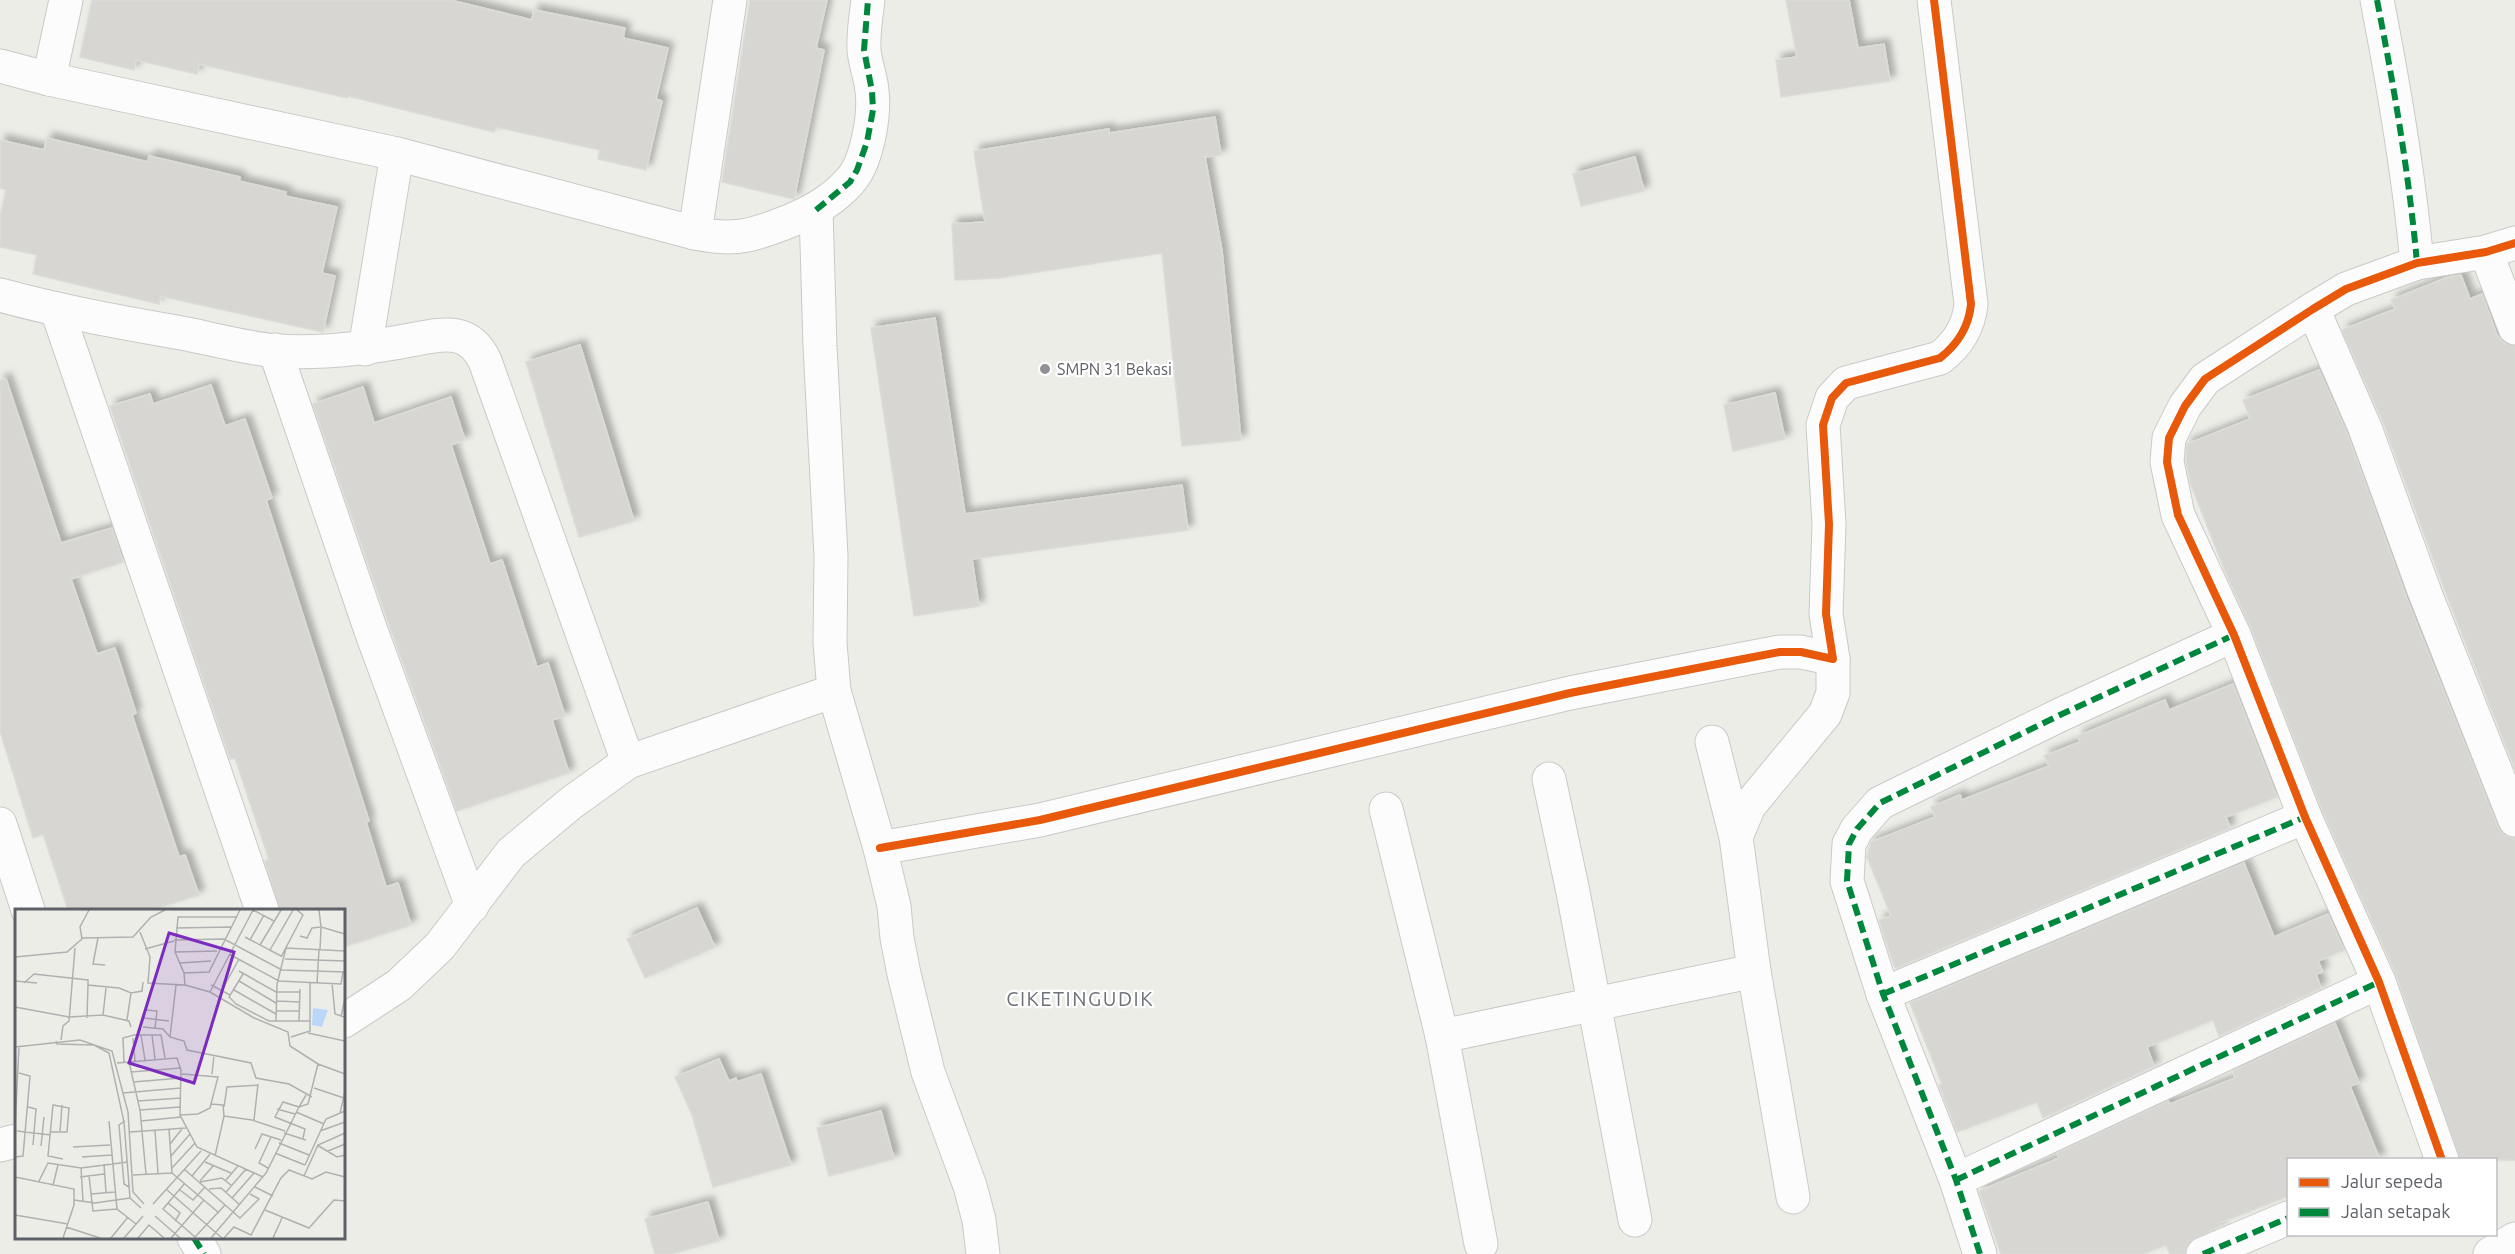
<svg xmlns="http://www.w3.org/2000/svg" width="2515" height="1254" viewBox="0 0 2515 1254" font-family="Ubuntu,sans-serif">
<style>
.building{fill:#d7d6d3;stroke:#dcdcd7;stroke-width:1.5;filter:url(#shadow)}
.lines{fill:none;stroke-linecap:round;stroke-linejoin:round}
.street-casing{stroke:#c9cac8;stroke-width:35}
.street{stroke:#fcfcfc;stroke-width:33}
.quiet{stroke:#00873e;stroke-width:6;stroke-dasharray:12 6;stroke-linecap:butt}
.cycleway-casing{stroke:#fff;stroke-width:11}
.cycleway{stroke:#e8590c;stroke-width:8}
.poi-dot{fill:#8f9194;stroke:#fff;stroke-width:2}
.labels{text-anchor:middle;stroke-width:4.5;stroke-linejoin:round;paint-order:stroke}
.poi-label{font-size:16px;fill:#5d6066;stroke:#fff;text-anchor:start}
.quarter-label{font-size:20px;letter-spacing:1.5px;fill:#6e7278;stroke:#fff}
.inset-road{fill:none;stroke:#afb1b0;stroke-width:1.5}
.view{fill:#7b2cbf;fill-opacity:0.15;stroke:#7b2cbf;stroke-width:3}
.inset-edge{fill:none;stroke:#5d6066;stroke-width:3}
</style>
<defs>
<filter id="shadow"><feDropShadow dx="5.5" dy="-5.5" stdDeviation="3" flood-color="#0004"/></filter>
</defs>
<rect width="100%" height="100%" fill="#edede8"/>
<g class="building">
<path d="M 92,0 L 450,0 L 532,20 L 534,10 L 625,28 L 623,38 L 668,48 L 656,99 L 662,101 L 646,170 L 598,159 L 600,150 L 496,127 L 494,132 L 348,96 L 347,98 L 199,64 L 197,74 L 136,60 L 134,70 L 80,57 Z"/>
<path d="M 750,0 L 827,0 L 816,48 L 824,50 L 794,199 L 722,182 Z"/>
<path d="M 1786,0 L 1849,0 L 1858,48 L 1884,44 L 1890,81 L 1781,97 L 1776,60 L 1797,57 Z"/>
<path d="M 1215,117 L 1221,155 L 1205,157 L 1222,251 L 1241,440 L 1182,446 L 1162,253 L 999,278 L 955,280 L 952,224 L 985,222 L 974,151 L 1109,129 L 1109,133 Z"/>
<path d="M 47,138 L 148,162 L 149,156 L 240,177 L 239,181 L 286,192 L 285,196 L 337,207 L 322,273 L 335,276 L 323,332 L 160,296 L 159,304 L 33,274 L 37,255 L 0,247 L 0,217 L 6,190 L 0,188 L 0,140 L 44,150 Z"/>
<path d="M 1635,157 L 1644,191 L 1581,206 L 1573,174 Z"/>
<path d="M 2461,275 L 2470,299 L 2482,294 L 2497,335 L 2503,342 L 2515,346 L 2515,769 L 2443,586 L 2383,422 L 2342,330 L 2395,309 L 2391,300 L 2448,277 Z"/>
<path d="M 935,318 L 965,514 L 1182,485 L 1188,530 L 972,559 L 979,606 L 914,616 L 871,328 Z"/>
<path d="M 580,345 L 634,521 L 579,537 L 526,362 Z"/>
<path d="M 2319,370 L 2348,435 L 2407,599 L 2498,827 L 2504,835 L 2515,838 L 2515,1160 L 2460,1160 L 2396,974 L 2322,810 L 2251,628 L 2225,571 L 2191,485 L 2186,461 L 2187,444 L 2250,419 L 2243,400 Z"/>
<path d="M 6,379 L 61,543 L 112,528 L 123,562 L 71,579 L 97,654 L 115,648 L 136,713 L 132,715 L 179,857 L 185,855 L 199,895 L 151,910 L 68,910 L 43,834 L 33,838 L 0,731 L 0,380 Z"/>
<path d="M 211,385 L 225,426 L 245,419 L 272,498 L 266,500 L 369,821 L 366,822 L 386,887 L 398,883 L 411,925 L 347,946 L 344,936 L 344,910 L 280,910 L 265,861 L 269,860 L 235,758 L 230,759 L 110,406 L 150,394 L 153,404 Z"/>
<path d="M 363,387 L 374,423 L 451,397 L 465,440 L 451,445 L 490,564 L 502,560 L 537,667 L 548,663 L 565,716 L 552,720 L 569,773 L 457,811 L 388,622 L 313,404 Z"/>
<path d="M 1775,393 L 1785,439 L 1733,451 L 1724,405 Z"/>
<path d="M 2233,684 L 2277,797 L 2226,817 L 2230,828 L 1896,968 L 1894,966 L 1879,920 L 1891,916 L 1867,857 L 1871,842 L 1935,817 L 1931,807 L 1960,795 L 1962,800 L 2049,766 L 2044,756 L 2080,742 L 2078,736 L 2165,700 L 2169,710 Z"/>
<path d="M 2244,863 L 2274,937 L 2328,914 L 2344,950 L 2318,961 L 2323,972 L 2316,974 L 2321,988 L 2219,1036 L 2213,1020 L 2147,1047 L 2154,1066 L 2043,1118 L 2037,1102 L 1957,1132 L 1939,1085 L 1942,1084 L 1910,1003 Z"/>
<path d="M 697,908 L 715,947 L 645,978 L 627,939 Z"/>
<path d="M 2335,1023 L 2359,1083 L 2350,1086 L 2380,1160 L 2289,1160 L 2289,1196 L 2219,1223 L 2221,1226 L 2188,1242 L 2185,1254 L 2170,1254 L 2166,1245 L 2143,1254 L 2001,1254 L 1979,1191 L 2059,1158 L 2057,1153 L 2168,1101 L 2170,1104 L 2235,1078 L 2233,1071 Z"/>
<path d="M 719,1059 L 729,1081 L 736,1078 L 737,1082 L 761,1074 L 791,1165 L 713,1187 L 692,1115 L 675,1077 Z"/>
<path d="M 881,1111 L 894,1159 L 829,1176 L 817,1128 Z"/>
<path d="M 708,1202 L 719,1241 L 671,1254 L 655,1254 L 645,1219 Z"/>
</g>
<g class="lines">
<defs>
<g id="street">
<path d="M 2377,0 C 2394,87 2409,174 2417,263"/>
<path d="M 0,66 L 49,79 L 397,154 L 695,233 C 736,242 755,235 792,220 C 814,211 833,200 849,182 C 867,164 875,115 872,91 C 871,77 865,64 864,50 C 863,34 866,16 868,0"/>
<path d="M 49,79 L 66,0"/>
<path d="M 816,210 L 820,346 L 831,556 L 830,643 L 834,691 L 880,848 L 894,906 L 897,938 L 904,974 L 928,1072 L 970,1186 L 979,1220 L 983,1254"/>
<path d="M 695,233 L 730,0"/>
<path d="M 2486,252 L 2515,328"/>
<path d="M 0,295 C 62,312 124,323 187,334 C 216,340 246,348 276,351 C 323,354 370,348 416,339 C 446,333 470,329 485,361 L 628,762"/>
<path d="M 2313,309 L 2365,428 L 2425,593 L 2515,820"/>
<path d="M 57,310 L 262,910"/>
<path d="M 365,349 L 397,154"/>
<path d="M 275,350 L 370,628 L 472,906"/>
<path d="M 1712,742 L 1736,837"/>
<path d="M 1549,779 L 1573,892 L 1635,1220"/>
<path d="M 1386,809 L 1442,1036"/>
<path d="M 0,824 L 28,910"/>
<path d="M 880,848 L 1040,820 L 1570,693 L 1738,660 L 1780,652 L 1801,652 L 1833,659 L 1826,614 L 1829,524 L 1823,425 L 1832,398 L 1846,383 L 1940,358 C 1958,344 1969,326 1971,304 L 1934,0"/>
<path d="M 1883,994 L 2305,817"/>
<path d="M 344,1021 L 399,985 L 440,946 L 511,853 L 571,803 L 628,762 L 834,691"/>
<path d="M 0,1145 L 16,1141"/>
<path d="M 2442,1160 L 2379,982 L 2305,817 L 2234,635 L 2178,515 L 2167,462 L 2169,438 L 2185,406 L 2205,379 L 2313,309 L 2346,289 L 2417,263 L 2486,252 L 2515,243"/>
<path d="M 1956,1180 L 2379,982"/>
<path d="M 1793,1197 L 1754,971 L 1736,837 L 1749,806 L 1825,714 L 1833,693 L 1833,659"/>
<path d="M 194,1238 L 204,1254"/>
<path d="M 1481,1244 L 1442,1036 L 1754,971"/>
<path d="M 1980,1254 L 1956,1180 L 1883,994 L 1847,881 L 1849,844 L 1857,829 L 1880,803 L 2062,714 L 2234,635"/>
<path d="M 2203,1254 L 2288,1218"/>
<path d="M 2490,1254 L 2515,1239"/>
</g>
</defs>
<use href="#street" class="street-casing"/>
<use href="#street" class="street"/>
<g class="quiet">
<path d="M 2377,0 C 2394,87 2409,174 2417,263"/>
<path d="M 816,210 L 850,182 L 857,170 L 867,142 L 873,110 L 872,91 L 864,50 L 868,0"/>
<path d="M 1883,994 L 2305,817"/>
<path d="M 1956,1180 L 2379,982"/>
<path d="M 194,1238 L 204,1254"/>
<path d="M 1980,1254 L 1956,1180 L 1883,994 L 1847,881 L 1849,844 L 1857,829 L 1880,803 L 2062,714 L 2234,635"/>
<path d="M 2203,1254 L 2288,1218"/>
</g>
<defs>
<g id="cycleway">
<path d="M 880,848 L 1040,820 L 1570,693 L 1738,660 L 1780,652 L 1801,652 L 1833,659 L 1826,614 L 1829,524 L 1823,425 L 1832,398 L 1846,383 L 1940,358 C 1958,344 1969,326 1971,304 L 1934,0"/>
<path d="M 2442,1160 L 2379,982 L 2305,817 L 2234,635 L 2178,515 L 2167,462 L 2169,438 L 2185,406 L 2205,379 L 2313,309 L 2346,289 L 2417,263 L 2486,252 L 2515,243"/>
</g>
</defs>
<use href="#cycleway" class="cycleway-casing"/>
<use href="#cycleway" class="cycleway"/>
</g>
<circle class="poi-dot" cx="1045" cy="369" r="6"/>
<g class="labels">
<g class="poi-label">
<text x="1057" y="375">SMPN 31 Bekasi</text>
</g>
<g class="quarter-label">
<text x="1080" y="1006">CIKETINGUDIK</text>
</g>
</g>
<g transform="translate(15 909)">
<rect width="330" height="330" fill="#edede8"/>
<path d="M 298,99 L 313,101 L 307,118 L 297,116 Z" fill="#bbd7f8"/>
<path class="inset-road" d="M 238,1 L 259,12M 304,1 L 306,18 L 330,25M 161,19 L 216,18M 125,23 L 135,48 L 133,74 L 170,76 L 195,83 L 239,109 L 273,123 L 275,137 L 303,155 L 330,165M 285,27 L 292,29 L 297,19 L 306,18M 230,28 L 266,47M 83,29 L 78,55 L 90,56M 67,30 L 65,18 L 74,1M 159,31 L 209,30 L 267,61 L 330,63M 235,31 L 249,6M 245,36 L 266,1M 271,39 L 330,42M 130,40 L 159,32M 255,41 L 278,1M 305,41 L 306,19M 160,43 L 202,42M 214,45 L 264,72 L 326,75 L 328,63M 0,48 L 52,43 L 68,29 L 118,28 L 136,8 L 150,1M 266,48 L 288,6 L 282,1M 270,50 L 330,52M 165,54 L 196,52M 224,62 L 261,83 L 285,83M 169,64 L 194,63 L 225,1M 228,65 L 214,88 L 221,95 L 254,112 L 295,112M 0,72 L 22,74M 224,72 L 261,94M 9,74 L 19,65 L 73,71 L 73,76 L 104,79 L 116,84 L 127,82 L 128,73M 302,74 L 304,41M 317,74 L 320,105 L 330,108M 161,76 L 155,128 L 169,132 L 172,141 L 236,154 L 241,169 L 274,175 L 297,188M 170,76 L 169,64 L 160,43 L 163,8 L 221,8M 196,76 L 215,86M 207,81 L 224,50M 219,81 L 261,105M 195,83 L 238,1M 262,92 L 285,93M 0,98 L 54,108 L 88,106 L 114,112 L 116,118M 131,101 L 142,102 L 140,119M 261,102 L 284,102M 88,106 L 91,79M 326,108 L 330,89M 72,109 L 73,76M 129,109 L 154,112M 112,111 L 116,84M 261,112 L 262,75 L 271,39M 284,112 L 285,80M 128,118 L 148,120 L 155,128M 293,124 L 330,132M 126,126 L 130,151M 137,126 L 140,150M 276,128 L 295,122 L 295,74M 118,129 L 120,152M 46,131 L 48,117 L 54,112 L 60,39M 41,132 L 42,135 L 79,136 L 94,144 L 109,213 L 115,289 L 126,299M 0,138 L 65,131 L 97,142 L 113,203 L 118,283 L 129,295M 109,153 L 108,129 L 119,126 L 146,126 L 150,149M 114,153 L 125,201 L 131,265M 102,154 L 162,149 L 166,161 L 165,206 L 182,238 L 248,268M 116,163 L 166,159M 197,165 L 199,146M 118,173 L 166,169M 299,179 L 329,189M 108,184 L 166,179M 123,192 L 166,189M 196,195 L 208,196 L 209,207M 13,198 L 21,200 L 18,236M 209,198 L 212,178 L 243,176M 262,200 L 280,205M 125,201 L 165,198M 281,203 L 309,215M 325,204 L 330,183M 165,206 L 183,205 L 195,199 L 203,168 L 167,165M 239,211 L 243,175M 94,212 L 102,300 L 121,315M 110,212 L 104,216 L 109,275 L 114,278M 126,212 L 166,208M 0,219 L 4,137M 154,220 L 157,264M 140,221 L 143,264M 2,222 L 36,226M 305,222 L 330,213M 36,223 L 52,223 L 54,199 L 38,196 L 33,247 L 48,250M 45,223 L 47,196M 115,223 L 171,219M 269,224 L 291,231M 288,229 L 290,220 L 260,208 L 268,193 L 284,198 L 291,186M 264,234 L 294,246M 155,235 L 167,220M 302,236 L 322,248 L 330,246M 26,237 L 29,208M 58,238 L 95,236M 240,240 L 247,225 L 266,231M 313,242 L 330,235M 260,244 L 290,256M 156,247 L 175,225M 200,247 L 209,207 L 237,211 L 270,222M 0,248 L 8,247 L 15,167 L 4,164M 67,248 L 97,246M 190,253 L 216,264M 89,255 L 91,283M 290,256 L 311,210 L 330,202M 66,259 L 68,292M 157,259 L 180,234M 253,259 L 244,254 L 256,228M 169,260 L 225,309 L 244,290 L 235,285M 118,266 L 157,264 L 204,304M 74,267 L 78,302 L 102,300M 177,267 L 195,245M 289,267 L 303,236 L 330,224M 0,268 L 59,280 L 59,296 L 48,329M 65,268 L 89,265M 211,271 L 223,257M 24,272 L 33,254 L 66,259 L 113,253M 185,272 L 198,257M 185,273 L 207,269 L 217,277M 170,274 L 148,300 L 180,328 L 210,296M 38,276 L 43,256M 240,278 L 258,287M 194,280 L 206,279 L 225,296M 152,281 L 207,329M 165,281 L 178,291 L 190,278M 211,283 L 231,260M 76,285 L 100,283M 217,289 L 239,264M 59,291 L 80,294 L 115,289M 153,294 L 165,304 L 160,312M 138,295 L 186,242M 250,301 L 294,319 L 319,291 L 330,292M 0,306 L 53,315M 140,307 L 165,329M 51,318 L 85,329M 96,329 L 113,308M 109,329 L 128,307M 123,329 L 134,316 L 149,329M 156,329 L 189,291M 196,329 L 251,264 L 284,198 L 293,195 L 303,155M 209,329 L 219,318 L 236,326 L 266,269 L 274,261 L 297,270 L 311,263 L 330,268M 258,329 L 267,309"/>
<path class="view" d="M 154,24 L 219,43 L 179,174 L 114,154 Z"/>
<rect width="330" height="330" class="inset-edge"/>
</g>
<rect x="2287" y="1158" width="210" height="78" fill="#ffffff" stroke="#bebfc2" stroke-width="1.5"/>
<rect x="2299" y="1178" width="30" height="9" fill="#e8590c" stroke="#bebfc2" stroke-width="1.5"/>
<text x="2341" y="1188" font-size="18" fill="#5d6066">Jalur sepeda</text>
<rect x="2299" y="1208" width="30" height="9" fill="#00873e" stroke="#bebfc2" stroke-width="1.5"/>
<text x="2341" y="1218" font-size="18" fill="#5d6066">Jalan setapak</text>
</svg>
